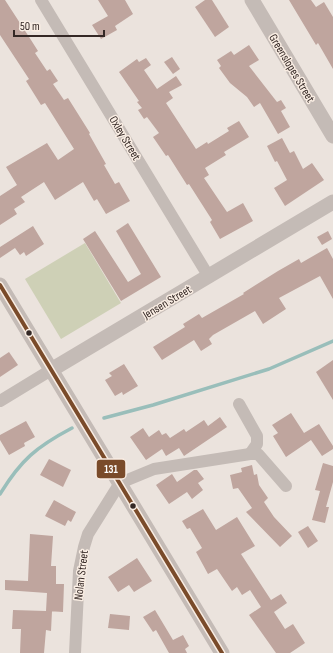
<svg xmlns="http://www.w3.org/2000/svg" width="333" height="653" viewBox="0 0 333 653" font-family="'Sofia Sans Condensed',sans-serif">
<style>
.pitch{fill:#ced0b6}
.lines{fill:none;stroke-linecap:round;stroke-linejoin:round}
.stream{stroke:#99beba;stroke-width:3.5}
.building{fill:#bfa59e}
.minor{stroke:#c4bbb6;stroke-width:12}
.tertiary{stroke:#c4bbb6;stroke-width:15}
.bus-1-casing{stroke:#f9ede3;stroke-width:7}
.bus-1{stroke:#7a4b2a;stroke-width:4}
.bus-dot{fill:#342825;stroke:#f9ede3;stroke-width:1.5}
.labels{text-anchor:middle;stroke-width:3;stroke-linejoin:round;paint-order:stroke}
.street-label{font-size:12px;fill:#342825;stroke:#f9ede3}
.line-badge{stroke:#f9ede3;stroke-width:1.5}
.badge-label{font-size:11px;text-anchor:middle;font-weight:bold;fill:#fff}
</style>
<rect width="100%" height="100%" fill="#ebe3dd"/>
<path class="pitch" d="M 85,243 L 121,303 L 61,339 L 25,279 Z"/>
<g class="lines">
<g class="stream">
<path d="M 104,418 L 153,405 L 269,369 L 333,341"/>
<path d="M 0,494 C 21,460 36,447 72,428"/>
</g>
</g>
<g class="building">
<path d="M 0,0 L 5,0 L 31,40 L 38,51 L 35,53 L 47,71 L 50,69 L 58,81 L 53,84 L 64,100 L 68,98 L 90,133 L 89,134 L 106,164 L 104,165 L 115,184 L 119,182 L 130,201 L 106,214 L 97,199 L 94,201 L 83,182 L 55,200 L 44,182 L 21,197 L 25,202 L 14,209 L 17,214 L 0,225 L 0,196 L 17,185 L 6,167 L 47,143 L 58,160 L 74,149 L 45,103 L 41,105 L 26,81 L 29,79 L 0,35 Z"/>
<path d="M 98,0 L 125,0 L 133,14 L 115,26 L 117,30 L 101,39 L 92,25 L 108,16 Z"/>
<path d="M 205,0 L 212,0 L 229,27 L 215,37 L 195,7 Z"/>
<path d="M 289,0 L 311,0 L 316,7 L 324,2 L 333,17 L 333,69 L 318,43 L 316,45 Z"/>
<path d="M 249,45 L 259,60 L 249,66 L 277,102 L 281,100 L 286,108 L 281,111 L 290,127 L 278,134 L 260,103 L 254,107 L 247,97 L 230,83 L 219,68 L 221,66 L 217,60 L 231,51 L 234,55 Z"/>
<path d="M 172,57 L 180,69 L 173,74 L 164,62 Z"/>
<path d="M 146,58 L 151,65 L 144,70 L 157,89 L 176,76 L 182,85 L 169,92 L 173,98 L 166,103 L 196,149 L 207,142 L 208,144 L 229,131 L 227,128 L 239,121 L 249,137 L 224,152 L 226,155 L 205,168 L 209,175 L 204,178 L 227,212 L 243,203 L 253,221 L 220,239 L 210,222 L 212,220 L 189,184 L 187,185 L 168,155 L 166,156 L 153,137 L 159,133 L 147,117 L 144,119 L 138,110 L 142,108 L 137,102 L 139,101 L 119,72 L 137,59 L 139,62 Z"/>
<path d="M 282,138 L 290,153 L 294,151 L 303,169 L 312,163 L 324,180 L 285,206 L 274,188 L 287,180 L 277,161 L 275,162 L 267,146 Z"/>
<path d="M 128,223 L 161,277 L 121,301 L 83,239 L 95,231 L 128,282 L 141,274 L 116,231 Z"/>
<path d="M 33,226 L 44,244 L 26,256 L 24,252 L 20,255 L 15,248 L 0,258 L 0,247 Z"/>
<path d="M 328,231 L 332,239 L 322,245 L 317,237 Z"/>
<path d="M 327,248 L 333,259 L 333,299 L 320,276 L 279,298 L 286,309 L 263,324 L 255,311 L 213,335 L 209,339 L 212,344 L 201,351 L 194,340 L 162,360 L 153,347 L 185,327 L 183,324 L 199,314 L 202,318 L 244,294 L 243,293 L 278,271 L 299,259 L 301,263 Z"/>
<path d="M 9,352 L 18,365 L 0,377 L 0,358 Z"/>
<path d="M 333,360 L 333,400 L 316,372 Z"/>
<path d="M 124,364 L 138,386 L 123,395 L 122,392 L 115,396 L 105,380 L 112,376 L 109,373 Z"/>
<path d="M 291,413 L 304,433 L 319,424 L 333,446 L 333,449 L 322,456 L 311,440 L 286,457 L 273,436 L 278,433 L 272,425 Z"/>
<path d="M 220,417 L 227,427 L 184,456 L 179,448 L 166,456 L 162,449 L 146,460 L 130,437 L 143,428 L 149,437 L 159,430 L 162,435 L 166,433 L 170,438 L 184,429 L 186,432 L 204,420 L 208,426 Z"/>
<path d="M 26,421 L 35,437 L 24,443 L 25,446 L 9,455 L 0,440 L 0,435 Z"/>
<path d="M 49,459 L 71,470 L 63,487 L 40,475 Z"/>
<path d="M 323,463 L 333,466 L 333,482 L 326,507 L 329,507 L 325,523 L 312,520 L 320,491 L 315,490 Z"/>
<path d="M 252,465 L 254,475 L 257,474 L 259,485 L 268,498 L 264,502 L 274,517 L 292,536 L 280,547 L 246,512 L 252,508 L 238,488 L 233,489 L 230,475 L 242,472 L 241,468 Z"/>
<path d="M 194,470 L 197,470 L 204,479 L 198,483 L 203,490 L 192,499 L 187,492 L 169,504 L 156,485 L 172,474 L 177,482 Z"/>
<path d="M 54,500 L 76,512 L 71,522 L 68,520 L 65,526 L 45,516 Z"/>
<path d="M 203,509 L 216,530 L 237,517 L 255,546 L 241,554 L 271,600 L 281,594 L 287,603 L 274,612 L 285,629 L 293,624 L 305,643 L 290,653 L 276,653 L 249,615 L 261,607 L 250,590 L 242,595 L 237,587 L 232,591 L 217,569 L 208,574 L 196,552 L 202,548 L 190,528 L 187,529 L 182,521 Z"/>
<path d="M 308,526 L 318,541 L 308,548 L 298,532 Z"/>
<path d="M 30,534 L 53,536 L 51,566 L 56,566 L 56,584 L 64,584 L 63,612 L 47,611 L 52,611 L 51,631 L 46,630 L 44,653 L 20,653 L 21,629 L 12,629 L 13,610 L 46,611 L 47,593 L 5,590 L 5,580 L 28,581 Z"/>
<path d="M 137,558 L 152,581 L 134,592 L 129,585 L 118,592 L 108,577 Z"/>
<path d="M 155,610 L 173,640 L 183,635 L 189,646 L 185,649 L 187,653 L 169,653 L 156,630 L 153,632 L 143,617 Z"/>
<path d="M 110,614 L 130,616 L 129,630 L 108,628 Z"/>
</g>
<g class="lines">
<g class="minor">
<path d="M 41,0 L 209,277"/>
<path d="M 0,401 L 51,370"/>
<path d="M 239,404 L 257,436 L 257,444 L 250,454"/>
<path d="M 75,653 L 79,571 L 84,547 L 88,534 L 120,483 L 154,469 L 250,454 L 258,454 L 286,486"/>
</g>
<g class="tertiary">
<path d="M 252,0 L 333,136"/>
<path d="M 0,285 L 222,653"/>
<path d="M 51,370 L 333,202"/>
</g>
<defs>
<path id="bus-1" d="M 0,285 L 222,653"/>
</defs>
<use href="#bus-1" class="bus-1-casing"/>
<use href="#bus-1" class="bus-1"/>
</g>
<g class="bus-dot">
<circle cx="29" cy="333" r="3.5"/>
<circle cx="133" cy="506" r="3.5"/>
</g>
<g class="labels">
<g class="street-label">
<text transform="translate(292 68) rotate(59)" y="4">Greenslopes Street</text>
<text transform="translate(125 138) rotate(59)" y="4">Oxley Street</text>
<text transform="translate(167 302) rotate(-31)" y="4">Jensen Street</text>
<text transform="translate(81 575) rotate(-83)" y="4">Nolan Street</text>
</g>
</g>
<rect class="line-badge" x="96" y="459" width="30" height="20" rx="4" fill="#7a4b2a"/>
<g class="badge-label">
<text x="111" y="473">131</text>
</g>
<path d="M14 30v6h90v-6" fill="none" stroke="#342825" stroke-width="2"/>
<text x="20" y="30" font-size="12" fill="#342825" stroke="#f9ede3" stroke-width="3" paint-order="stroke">50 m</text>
</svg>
